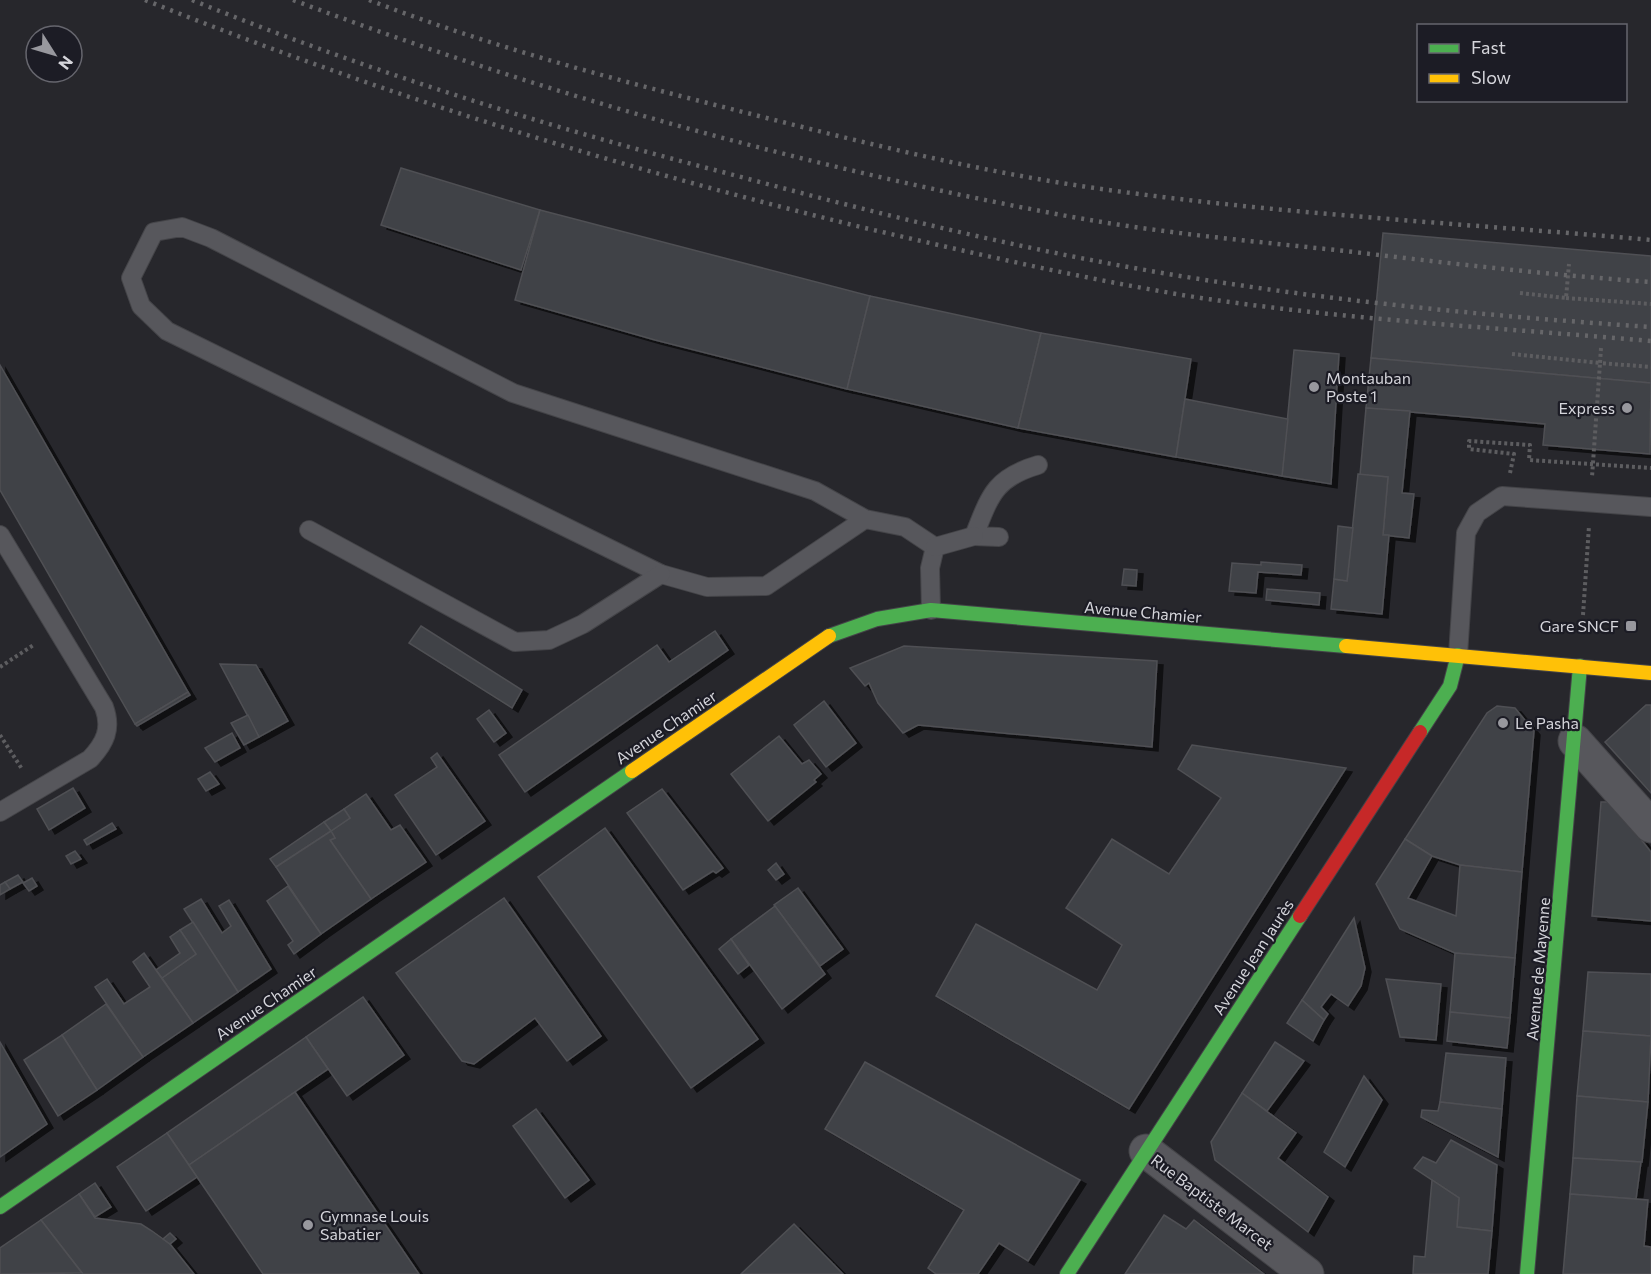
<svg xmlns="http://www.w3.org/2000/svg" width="1651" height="1274" viewBox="0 0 1651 1274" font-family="Commissioner,sans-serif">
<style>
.building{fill:#414246;stroke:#4f5054;stroke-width:1.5;filter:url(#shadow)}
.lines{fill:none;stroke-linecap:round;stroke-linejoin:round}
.lane-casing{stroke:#444448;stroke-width:20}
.street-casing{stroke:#444448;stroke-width:35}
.fast-casing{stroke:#444448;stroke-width:16}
.slow-casing{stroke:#444448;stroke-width:16}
.jam-casing{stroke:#444448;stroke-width:16}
.path{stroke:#5d5d60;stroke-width:4;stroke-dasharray:3 3;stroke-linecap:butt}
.lane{stroke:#57575c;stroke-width:18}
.street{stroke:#57575c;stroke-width:33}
.fast{stroke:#4caf50;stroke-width:14}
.slow{stroke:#ffc107;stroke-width:14}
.jam{stroke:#c62828;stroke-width:14}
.rail{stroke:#666669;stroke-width:4.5;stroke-dasharray:3 6;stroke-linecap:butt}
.poi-dot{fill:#98989e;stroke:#1c1c25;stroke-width:2}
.labels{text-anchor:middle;stroke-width:4.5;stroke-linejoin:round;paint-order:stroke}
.poi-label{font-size:16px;fill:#d5d5db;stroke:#1c1c25;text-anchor:start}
.street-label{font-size:16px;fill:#d5d5db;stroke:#1c1c25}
</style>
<defs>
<filter id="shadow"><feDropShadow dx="6" dy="4" stdDeviation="0" flood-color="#0009"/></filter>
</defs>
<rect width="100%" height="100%" fill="#27272c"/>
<g class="building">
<path d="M 401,168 L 540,210 L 521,270 L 381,225 Z"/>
<path d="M 540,210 L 870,296 L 847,389 L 655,340 L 515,300 Z"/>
<path d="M 1383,233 L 1651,256 L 1651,383 L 1371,358 Z"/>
<path d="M 870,296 L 1041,333 L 1018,428 L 847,389 Z"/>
<path d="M 1041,333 L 1191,359 L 1176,457 L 1018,428 Z"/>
<path d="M 1294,350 L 1339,354 L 1331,484 L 1282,476 Z"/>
<path d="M 1371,358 L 1651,383 L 1650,454 L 1543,445 L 1545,424 L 1366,408 Z"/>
<path d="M 0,365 L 188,692 L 135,724 L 0,490 Z"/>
<path d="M 1185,399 L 1288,419 L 1282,476 L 1176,457 Z"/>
<path d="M 1366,408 L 1410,411 L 1402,493 L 1414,494 L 1409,538 L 1383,535 L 1388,477 L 1360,475 Z"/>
<path d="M 1358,474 L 1388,477 L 1383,535 L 1389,535 L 1382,614 L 1331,609 L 1334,579 L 1347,581 Z"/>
<path d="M 1338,526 L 1353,528 L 1347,581 L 1334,579 Z"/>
<path d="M 1261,562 L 1302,565 L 1301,575 L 1258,572 L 1256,593 L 1229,591 L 1232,563 L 1261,565 Z"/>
<path d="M 1124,569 L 1137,570 L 1136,586 L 1122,585 Z"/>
<path d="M 1267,589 L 1320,593 L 1319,605 L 1266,600 Z"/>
<path d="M 421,626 L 522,690 L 512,708 L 409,643 Z"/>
<path d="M 715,631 L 728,650 L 525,792 L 499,755 L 657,645 L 669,662 Z"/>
<path d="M 904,646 L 1157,661 L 1152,747 L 918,725 L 903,733 L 878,703 L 869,683 L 865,686 L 850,668 Z"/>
<path d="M 220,664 L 256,665 L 288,721 L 259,737 Z"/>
<path d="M 188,692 L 190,695 L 137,726 L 135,724 Z"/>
<path d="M 824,701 L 856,743 L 826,767 L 794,725 Z"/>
<path d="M 1646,705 L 1651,705 L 1651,793 L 1605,742 Z"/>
<path d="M 1497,706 L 1515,708 L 1534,731 L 1522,872 L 1460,865 L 1432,856 L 1405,839 L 1487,713 Z"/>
<path d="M 489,710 L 506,733 L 494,742 L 477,719 Z"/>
<path d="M 248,715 L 259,737 L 244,745 L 231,723 Z"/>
<path d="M 232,733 L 240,748 L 215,762 L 205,748 Z"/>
<path d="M 779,736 L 802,764 L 809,760 L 821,774 L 814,780 L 816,782 L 768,821 L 731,774 Z"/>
<path d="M 1192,745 L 1346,768 L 1129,1109 L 936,996 L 976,924 L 1097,990 L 1122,945 L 1066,908 L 1112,839 L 1169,874 L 1221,798 L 1178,769 Z"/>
<path d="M 437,753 L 485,821 L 436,855 L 395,795 L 437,767 L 431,758 Z"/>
<path d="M 210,772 L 219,784 L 206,791 L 198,779 Z"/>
<path d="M 73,788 L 85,808 L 49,830 L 37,809 Z"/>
<path d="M 662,789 L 723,868 L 716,873 L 713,871 L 683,890 L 627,813 Z"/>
<path d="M 366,794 L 391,830 L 400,825 L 426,862 L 371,899 L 330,840 L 335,838 L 331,831 L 350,818 L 344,809 Z"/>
<path d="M 1601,802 L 1612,802 L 1651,852 L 1651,921 L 1592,916 Z"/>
<path d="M 344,809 L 350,818 L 331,831 L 324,822 Z"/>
<path d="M 324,822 L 331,831 L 276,867 L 270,859 Z"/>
<path d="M 112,823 L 116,829 L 87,845 L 84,840 Z"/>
<path d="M 605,828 L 758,1039 L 691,1088 L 538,877 Z"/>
<path d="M 331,831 L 335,838 L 330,840 L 371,899 L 321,934 L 276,867 Z"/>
<path d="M 1405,839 L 1432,856 L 1408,898 L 1456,916 L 1460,865 L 1522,872 L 1515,958 L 1455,953 L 1400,929 L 1376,884 Z"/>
<path d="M 75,851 L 81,859 L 71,864 L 66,856 Z"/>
<path d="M 776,863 L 784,874 L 776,880 L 768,870 Z"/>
<path d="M 18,875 L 23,882 L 10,889 L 5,882 Z"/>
<path d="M 32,878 L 37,886 L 29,891 L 23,883 Z"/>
<path d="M 5,882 L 10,889 L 0,895 L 0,885 Z"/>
<path d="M 288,886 L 321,934 L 294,954 L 288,945 L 293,941 L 267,901 Z"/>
<path d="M 798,888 L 843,949 L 820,966 L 774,905 Z"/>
<path d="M 504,898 L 601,1036 L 567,1061 L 535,1018 L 474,1064 L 462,1061 L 396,973 Z"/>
<path d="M 201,899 L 222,933 L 231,926 L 219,906 L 229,900 L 271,969 L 238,992 L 184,909 Z"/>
<path d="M 775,906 L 825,974 L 782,1009 L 731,939 Z"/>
<path d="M 1354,918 L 1365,968 L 1361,986 L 1348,1006 L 1331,994 L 1321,1007 L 1328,1014 L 1324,1020 L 1302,1000 Z"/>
<path d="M 193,922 L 238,992 L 193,1023 L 162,978 L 196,954 L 180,930 Z"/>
<path d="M 180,930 L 196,954 L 162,978 L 156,970 L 180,953 L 170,937 Z"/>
<path d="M 731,939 L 749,965 L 738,974 L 719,949 Z"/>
<path d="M 144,953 L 193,1023 L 143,1057 L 95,987 L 107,979 L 124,1004 L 150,987 L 133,962 Z"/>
<path d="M 1455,953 L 1515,958 L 1510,1018 L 1450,1012 Z"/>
<path d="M 1588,972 L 1651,974 L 1651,1036 L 1583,1031 Z"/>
<path d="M 1386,979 L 1441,984 L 1436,1040 L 1400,1037 Z"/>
<path d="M 363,997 L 404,1055 L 347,1096 L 306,1037 Z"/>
<path d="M 1302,1000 L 1324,1020 L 1313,1041 L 1287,1023 Z"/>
<path d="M 106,1004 L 143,1057 L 97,1090 L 62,1035 Z"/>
<path d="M 1450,1012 L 1510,1018 L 1507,1048 L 1447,1041 Z"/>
<path d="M 1583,1031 L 1651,1036 L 1648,1102 L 1577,1096 Z"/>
<path d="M 62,1035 L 97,1090 L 58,1116 L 24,1060 Z"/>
<path d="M 306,1037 L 328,1069 L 189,1165 L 167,1133 Z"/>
<path d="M 0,1042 L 47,1124 L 0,1157 Z"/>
<path d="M 1275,1042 L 1304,1061 L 1267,1111 L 1242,1093 Z"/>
<path d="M 1446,1053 L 1506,1058 L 1502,1109 L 1440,1102 Z"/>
<path d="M 865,1062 L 1080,1180 L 1028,1261 L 999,1243 L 978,1274 L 936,1274 L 928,1268 L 964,1210 L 825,1129 Z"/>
<path d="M 1364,1076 L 1382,1100 L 1345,1167 L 1324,1152 Z"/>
<path d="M 295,1092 L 419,1274 L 263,1274 L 197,1177 L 189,1165 Z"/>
<path d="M 1242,1093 L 1296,1133 L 1278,1158 L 1328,1197 L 1308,1232 L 1215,1160 L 1211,1142 Z"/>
<path d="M 1577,1096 L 1648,1102 L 1642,1162 L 1573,1158 Z"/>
<path d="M 1440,1102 L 1502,1109 L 1498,1157 L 1421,1117 L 1422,1110 L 1438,1111 Z"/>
<path d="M 536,1109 L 589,1180 L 565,1198 L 513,1126 Z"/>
<path d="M 167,1133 L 197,1177 L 146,1211 L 117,1167 Z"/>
<path d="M 1451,1140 L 1497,1165 L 1492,1231 L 1457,1227 L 1459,1198 L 1414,1168 L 1423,1157 L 1436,1163 Z"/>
<path d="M 1573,1158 L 1641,1162 L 1636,1199 L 1570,1194 Z"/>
<path d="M 1432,1180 L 1459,1198 L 1457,1227 L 1492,1231 L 1488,1274 L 1413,1274 L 1414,1256 L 1425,1257 Z"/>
<path d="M 95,1183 L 111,1207 L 95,1217 L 79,1194 Z"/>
<path d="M 79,1194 L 95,1218 L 141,1224 L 152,1231 L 170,1244 L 194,1274 L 83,1274 L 41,1220 Z"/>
<path d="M 1570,1194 L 1648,1200 L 1644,1246 L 1651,1247 L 1651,1274 L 1563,1274 Z"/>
<path d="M 1164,1215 L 1186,1229 L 1194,1220 L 1264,1274 L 1125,1274 Z"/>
<path d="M 41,1220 L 82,1273 L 0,1274 L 0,1248 Z"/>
<path d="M 794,1224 L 843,1274 L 741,1274 Z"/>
<path d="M 170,1233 L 176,1239 L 170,1244 L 163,1239 Z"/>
</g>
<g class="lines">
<defs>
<g id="lane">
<path d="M 865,519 L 815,491 L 513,393 L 211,238 L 182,227 L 154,232 L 131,278 L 141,306 L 167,331 L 661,574 L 707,587 L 766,586 L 865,519 L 905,527 L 935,547 L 930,568 L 931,610"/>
<path d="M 309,530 L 515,642 L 549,640 L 583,624 L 661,574"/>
<path d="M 0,535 L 104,707 C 112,729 105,743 90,759 L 0,812"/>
<path d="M 999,537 L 974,536 C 990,496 994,478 1038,465"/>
<path d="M 935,547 L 974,536"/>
<path d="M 1458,655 L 1466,533 L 1477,513 L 1502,496 L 1651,507"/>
</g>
<g id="street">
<path d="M 1575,741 L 1651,826"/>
<path d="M 1146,1151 L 1307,1274"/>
</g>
<g id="fast">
<path d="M 829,636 L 877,619 L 931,610 L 1346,646"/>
<path d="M 1420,732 L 1450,686 L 1458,655"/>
<path d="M 0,1207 L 632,771"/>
<path d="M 1067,1274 L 1300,916"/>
<path d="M 1527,1274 L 1580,666"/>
</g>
<g id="slow">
<path d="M 1346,646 L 1651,673"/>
<path d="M 632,771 L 829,636"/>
</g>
<path id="jam" d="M 1300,916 L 1420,732"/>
</defs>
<use href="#lane" class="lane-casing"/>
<use href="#street" class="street-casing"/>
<use href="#fast" class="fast-casing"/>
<use href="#slow" class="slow-casing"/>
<use href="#jam" class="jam-casing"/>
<g class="path">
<path d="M 1520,293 L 1566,298 L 1569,264"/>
<path d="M 1566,298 L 1651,304"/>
<path d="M 1601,348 L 1600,363 L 1651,367"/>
<path d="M 1512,354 L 1600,363 L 1592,477"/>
<path d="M 1510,473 L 1514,454 L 1469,449 L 1469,441 L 1530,445 L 1529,460 L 1651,468"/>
<path d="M 1583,615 L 1589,526"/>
<path d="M 0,667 L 35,644"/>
<path d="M 0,735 L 22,769"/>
</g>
<use href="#lane" class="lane"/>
<use href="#street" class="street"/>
<use href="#fast" class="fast"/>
<use href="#slow" class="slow"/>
<use href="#jam" class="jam"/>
<g class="rail">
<path d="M 145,0 C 380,94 620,168 865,228 C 977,254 1088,280 1201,298 C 1350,320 1501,328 1651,341"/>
<path d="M 192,0 C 367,71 548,127 730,174 C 856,208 983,240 1112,264 C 1289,297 1471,315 1651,327"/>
<path d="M 293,0 C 543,94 804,167 1067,216 C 1159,233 1252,241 1345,251 C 1447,263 1549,275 1651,282"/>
<path d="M 369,0 C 491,47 620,81 747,113 C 857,141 968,169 1081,186 C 1270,214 1461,223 1651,240"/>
</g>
</g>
<g class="poi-dot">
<circle cx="1314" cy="387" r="6"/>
<circle cx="1627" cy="408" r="6"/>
<rect x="1625" y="620" width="12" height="12" rx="3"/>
<circle cx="1503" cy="723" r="6"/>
<circle cx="308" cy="1225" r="6"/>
</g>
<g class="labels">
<g class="poi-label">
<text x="1326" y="384">Montauban<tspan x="1326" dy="18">Poste 1</tspan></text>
<text x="1615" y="414" text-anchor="end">Express</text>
<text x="1619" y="632" text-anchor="end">Gare SNCF</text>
<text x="1515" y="729">Le Pasha</text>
<text x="320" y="1222">Gymnase Louis<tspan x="320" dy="18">Sabatier</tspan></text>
</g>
<g class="street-label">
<text transform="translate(1143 612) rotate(5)" y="6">Avenue Chamier</text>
<text transform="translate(666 727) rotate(-34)" y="6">Avenue Chamier</text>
<text transform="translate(1253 957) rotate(-57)" y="6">Avenue Jean Jaurès</text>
<text transform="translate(1538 969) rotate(-85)" y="6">Avenue de Mayenne</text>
<text transform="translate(266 1003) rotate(-34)" y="6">Avenue Chamier</text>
<text transform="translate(1212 1202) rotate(37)" y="6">Rue Baptiste Marcet</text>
</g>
</g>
<rect x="1417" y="24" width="210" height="78" fill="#1c1c25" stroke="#66666e" stroke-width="1.5"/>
<rect x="1429" y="44" width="30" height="9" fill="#4caf50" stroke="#66666e" stroke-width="1.5"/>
<text x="1471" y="54" font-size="18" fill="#d5d5db">Fast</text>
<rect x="1429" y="74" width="30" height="9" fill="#ffc107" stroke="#66666e" stroke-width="1.5"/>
<text x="1471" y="84" font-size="18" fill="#d5d5db">Slow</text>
<g transform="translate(54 54) rotate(127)"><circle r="28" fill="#1c1c25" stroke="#66666e" stroke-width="1.5"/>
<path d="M0-4.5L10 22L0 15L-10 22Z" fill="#98989e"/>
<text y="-9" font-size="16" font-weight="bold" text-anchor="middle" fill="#d5d5db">N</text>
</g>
</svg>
